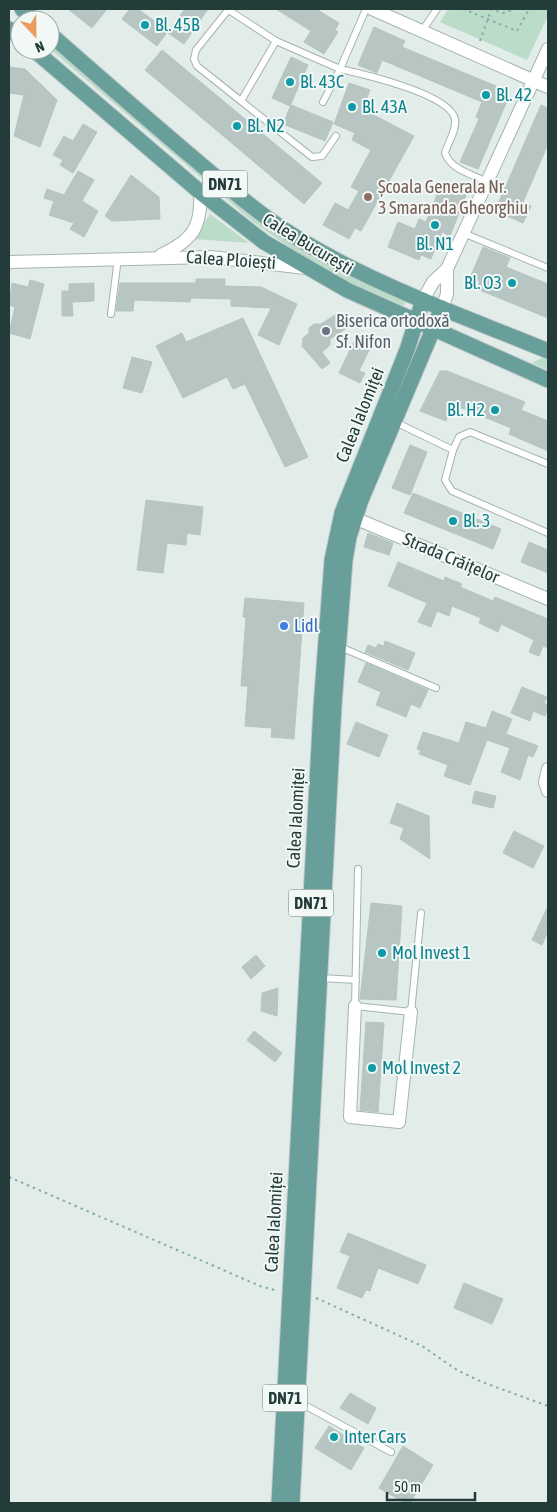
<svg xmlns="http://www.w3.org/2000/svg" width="557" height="1512" viewBox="0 0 557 1512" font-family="'Asap Condensed',sans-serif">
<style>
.green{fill:#bcdcca}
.building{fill:#b7c6c3;stroke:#b5c5c1}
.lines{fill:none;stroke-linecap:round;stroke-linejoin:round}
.service-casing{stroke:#a5b4b1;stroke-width:8}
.minor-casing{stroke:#a5b4b1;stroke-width:14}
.primary-casing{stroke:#c1c8c8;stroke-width:17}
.path{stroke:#84aea8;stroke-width:2;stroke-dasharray:2.5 4;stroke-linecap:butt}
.service{stroke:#fff;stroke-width:6}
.minor{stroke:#fff;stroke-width:12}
.primary{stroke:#689f9b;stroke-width:15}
.culture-dot{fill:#0f9aa8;stroke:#f2f8f6;stroke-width:2}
.education-dot{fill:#8d6e63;stroke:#f2f8f6;stroke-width:2}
.worship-dot{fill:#6b7280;stroke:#f2f8f6;stroke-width:2}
.shop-dot{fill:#3f7fe0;stroke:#f2f8f6;stroke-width:2}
.labels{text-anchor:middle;stroke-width:4;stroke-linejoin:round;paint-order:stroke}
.shield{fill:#f2f8f6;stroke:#617472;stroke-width:1}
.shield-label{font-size:16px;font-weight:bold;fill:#233c3a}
.culture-label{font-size:18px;fill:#0d838f;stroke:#f2f8f6;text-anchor:start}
.education-label{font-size:18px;fill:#785e54;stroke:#f2f8f6;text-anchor:start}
.street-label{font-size:18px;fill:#233c3a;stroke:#f2f8f6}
.worship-label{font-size:18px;fill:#5b616d;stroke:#f2f8f6;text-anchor:start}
.shop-label{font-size:18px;fill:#366cbe;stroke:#f2f8f6;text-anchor:start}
</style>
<rect width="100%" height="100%" fill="#e2ece9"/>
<g class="green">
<path d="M 448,9 L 548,9 L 548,16 L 527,60 L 440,22 Z"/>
<path d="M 50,41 L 295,241 L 407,298 L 404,306 L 320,269 L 252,221 L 50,49 Z"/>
<path d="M 210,214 L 249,243 L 194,239 Z"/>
<path d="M 546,356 L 548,357 L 548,370 L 532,363 Z"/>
</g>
<g class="building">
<path d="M 68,9 L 107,9 L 92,28 Z"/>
<path d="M 130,9 L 138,9 L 168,31 L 157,46 L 122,19 Z"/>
<path d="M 185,9 L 208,9 L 184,44 L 168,33 Z"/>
<path d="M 276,9 L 316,9 L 339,23 L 335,30 L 338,32 L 324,54 L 304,42 L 311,31 Z"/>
<path d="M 374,27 L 405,41 L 402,47 L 508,91 L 504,100 L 507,101 L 478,169 L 460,162 L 479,119 L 476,117 L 482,102 L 382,60 L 377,73 L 358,65 Z"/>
<path d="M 162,50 L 322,183 L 304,204 L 145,70 Z"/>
<path d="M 291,57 L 308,65 L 290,106 L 272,98 Z"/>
<path d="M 9,67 L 25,69 L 57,100 L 40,147 L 14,136 L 24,95 L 9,93 Z"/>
<path d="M 349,83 L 370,90 L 362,109 L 414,136 L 361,231 L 355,228 L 349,239 L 323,225 L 335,203 L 348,210 L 359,191 L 351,187 L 371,150 L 352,140 L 355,133 L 334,124 Z"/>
<path d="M 291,105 L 333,122 L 325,141 L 283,124 Z"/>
<path d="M 541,105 L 548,108 L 548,144 L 523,202 L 531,206 L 523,223 L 495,211 Z"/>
<path d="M 83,124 L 97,132 L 73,173 L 60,165 L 63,160 L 53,155 L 64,136 L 73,141 Z"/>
<path d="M 78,171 L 94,180 L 82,201 L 98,211 L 84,237 L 70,229 L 74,223 L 49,215 L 54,201 L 44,198 L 47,189 L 64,195 Z"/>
<path d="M 131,175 L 159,197 L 160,219 L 112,221 L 105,216 Z"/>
<path d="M 441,185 L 466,195 L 450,236 L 442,232 L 431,259 L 421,255 L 419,260 L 388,247 L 398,222 L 415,229 L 419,219 L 426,222 Z"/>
<path d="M 483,247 L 510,258 L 506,267 L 548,284 L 548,318 L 477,289 L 480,281 L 470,278 Z"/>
<path d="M 196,279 L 225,279 L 225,286 L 261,287 L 297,304 L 279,345 L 258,335 L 271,308 L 231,306 L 231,299 L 191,298 L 190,302 L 134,300 L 133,311 L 116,311 L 120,283 L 196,283 Z"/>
<path d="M 30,280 L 44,284 L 30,339 L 9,333 L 15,307 L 9,305 L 12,283 L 28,287 Z"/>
<path d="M 94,283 L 94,301 L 72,302 L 73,316 L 62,316 L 62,291 L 69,291 L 69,284 Z"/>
<path d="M 338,313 L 347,328 L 330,339 L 330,345 L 322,352 L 330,363 L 322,369 L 302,346 L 303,338 L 309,333 L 309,328 L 314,324 L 321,324 Z"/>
<path d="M 243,318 L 308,457 L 285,467 L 245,384 L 233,389 L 227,377 L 183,398 L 156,346 L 182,333 L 186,342 Z"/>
<path d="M 356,337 L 372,344 L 359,371 L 365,373 L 360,383 L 339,373 Z"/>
<path d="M 132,357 L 152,362 L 142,393 L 123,388 Z"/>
<path d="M 440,371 L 447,371 L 525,402 L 521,410 L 548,421 L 548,451 L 509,434 L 511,428 L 452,404 L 446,421 L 420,411 Z"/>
<path d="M 410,445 L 427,452 L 410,495 L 392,488 Z"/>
<path d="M 413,493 L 501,529 L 493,549 L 404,513 Z"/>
<path d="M 146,500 L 203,507 L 200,535 L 187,533 L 186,545 L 167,543 L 163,573 L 137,570 Z"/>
<path d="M 368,533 L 393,543 L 389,555 L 364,547 Z"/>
<path d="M 529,542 L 548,550 L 548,573 L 521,562 Z"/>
<path d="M 398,562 L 444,581 L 445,577 L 462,584 L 460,587 L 493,601 L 495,597 L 548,619 L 548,648 L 543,646 L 539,656 L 529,652 L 534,640 L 501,624 L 498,632 L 479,623 L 481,618 L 452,606 L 449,616 L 437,611 L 431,627 L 418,622 L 427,603 L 388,586 Z"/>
<path d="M 245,598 L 304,603 L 294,739 L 271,737 L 272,728 L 245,726 L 248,686 L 241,686 L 246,617 L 243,617 Z"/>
<path d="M 385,641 L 415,653 L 408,670 L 365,652 L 368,645 L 376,648 L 378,644 L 384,646 Z"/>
<path d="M 366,663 L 428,690 L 420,708 L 411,704 L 406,717 L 376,705 L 381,692 L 358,682 Z"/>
<path d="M 522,687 L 547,697 L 544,703 L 548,705 L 548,708 L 545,716 L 533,711 L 530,721 L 511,713 Z"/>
<path d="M 492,711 L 512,719 L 506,734 L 538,746 L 533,757 L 528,755 L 520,780 L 501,772 L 510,748 L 487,740 L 470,785 L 444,776 L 448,765 L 419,754 L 421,750 L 417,749 L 423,732 L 459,743 L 466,722 L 486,728 Z"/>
<path d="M 356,722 L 388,735 L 379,757 L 347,744 Z"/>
<path d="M 475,791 L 496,796 L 493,808 L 472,803 Z"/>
<path d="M 397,803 L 429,816 L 430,859 L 400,839 L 404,828 L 390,823 Z"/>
<path d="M 514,831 L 544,846 L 533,868 L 503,853 Z"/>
<path d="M 371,903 L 402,906 L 396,1000 L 360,999 Z"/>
<path d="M 548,906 L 548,931 L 542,945 L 532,940 Z"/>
<path d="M 256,955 L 265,966 L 251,979 L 242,967 Z"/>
<path d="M 278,988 L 277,1016 L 261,1011 L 262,993 Z"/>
<path d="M 366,1022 L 384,1023 L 378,1112 L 360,1110 Z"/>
<path d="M 254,1031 L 282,1053 L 275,1062 L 247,1040 Z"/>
<path d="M 348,1233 L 426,1265 L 418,1284 L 378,1268 L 370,1291 L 366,1290 L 362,1298 L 337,1288 L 350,1256 L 340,1252 Z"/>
<path d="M 464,1283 L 503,1299 L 492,1324 L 454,1308 Z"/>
<path d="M 350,1393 L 376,1408 L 368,1424 L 340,1408 Z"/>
<path d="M 329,1426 L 364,1448 L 351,1470 L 315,1448 Z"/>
<path d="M 403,1446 L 433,1465 L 410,1503 L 405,1503 L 379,1488 Z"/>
</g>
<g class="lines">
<defs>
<g id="service">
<path d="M 227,9 L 276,41"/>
<path d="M 228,10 L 196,50 L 194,59 L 197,66 L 241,101"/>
<path d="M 422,31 L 437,9"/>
<path d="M 323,102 L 340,69 C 363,74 450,94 455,119 C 457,130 448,142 445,153 C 451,170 471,173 486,182"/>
<path d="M 336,136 L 322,156 L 312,157 L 241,101 L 276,41 L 340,69 L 366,9"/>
<path d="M 463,233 L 548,268"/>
<path d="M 111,314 L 118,258"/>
<path d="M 393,421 L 453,450 L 445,480 L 452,491 L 548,533"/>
<path d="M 453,450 L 459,437 L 470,432 L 548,464"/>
<path d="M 338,646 L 436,688"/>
<path d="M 358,869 L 355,1006 L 411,1012 L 421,913"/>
<path d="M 321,978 L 356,980"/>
<path d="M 297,1401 L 391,1452"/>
</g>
<g id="minor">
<path d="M 372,9 L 548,87"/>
<path d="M 161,255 C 193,240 202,227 200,192"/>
<path d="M 9,262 L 211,257 L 305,268"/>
<path d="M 423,300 L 433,282 L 447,269 L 548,49"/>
<path d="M 442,308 L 447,294 L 447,269"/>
<path d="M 347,515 L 548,599"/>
<path d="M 548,769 L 545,782 L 548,791"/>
<path d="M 355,1006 L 350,1117 L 399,1122 L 411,1012"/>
</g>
<g id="primary">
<path d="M 22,9 L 35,20"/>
<path d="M 9,29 L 20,38"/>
<path d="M 50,34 C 99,77 148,120 198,162 C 229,188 260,215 294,236 C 373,285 463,316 548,351"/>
<path d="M 34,50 L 200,192 L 264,242 L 347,290 L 548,380"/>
<path d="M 279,1503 L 321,708 L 332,560 L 342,513 L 407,350 L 423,300"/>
<path d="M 292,1503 L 334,705 L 345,560 L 349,537 L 361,500 L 442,308"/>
</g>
</defs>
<use href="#service" class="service-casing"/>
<use href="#minor" class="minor-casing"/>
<use href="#primary" class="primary-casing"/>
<g class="path">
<path d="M 463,9 L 517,31 L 529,9"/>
<path d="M 490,9 L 503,13 L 515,9"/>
<path d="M 480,41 L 491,10"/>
<path d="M 9,1177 L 260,1286 L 278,1291"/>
<path d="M 316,1298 L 422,1346 L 457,1370 L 482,1382 L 548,1406"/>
</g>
<use href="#service" class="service"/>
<use href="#minor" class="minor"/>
<use href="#primary" class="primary"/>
</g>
<g class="culture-dot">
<circle cx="145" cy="25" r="5"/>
<circle cx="290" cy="82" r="5"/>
<circle cx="486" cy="95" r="5"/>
<circle cx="352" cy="107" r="5"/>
<circle cx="237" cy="126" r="5"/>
<circle cx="435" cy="225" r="5"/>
<circle cx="512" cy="283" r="5"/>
<circle cx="495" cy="410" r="5"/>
<circle cx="453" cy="521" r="5"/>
<circle cx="382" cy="953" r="5"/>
<circle cx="372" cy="1068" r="5"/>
<circle cx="334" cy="1437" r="5"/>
</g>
<circle class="education-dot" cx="368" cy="197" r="5"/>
<circle class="worship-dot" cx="326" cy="331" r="5"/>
<circle class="shop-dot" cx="284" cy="626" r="5"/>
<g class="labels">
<g class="shield">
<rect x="202.5" y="170.5" width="45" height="27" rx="4"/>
<rect x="288.5" y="889.5" width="45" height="27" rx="4"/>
<rect x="262.5" y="1384.5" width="45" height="27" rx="4"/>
</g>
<g class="shield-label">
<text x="225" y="190">DN71</text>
<text x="311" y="909">DN71</text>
<text x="285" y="1404">DN71</text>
</g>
<g class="culture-label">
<text x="155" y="31">Bl. 45B</text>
<text x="300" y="88">Bl. 43C</text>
<text x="496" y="101">Bl. 42</text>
<text x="362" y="113">Bl. 43A</text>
<text x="247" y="132">Bl. N2</text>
<text x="435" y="250" text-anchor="middle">Bl. N1</text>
<text x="502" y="289" text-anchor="end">Bl. O3</text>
<text x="485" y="416" text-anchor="end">Bl. H2</text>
<text x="463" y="527">Bl. 3</text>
<text x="392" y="959">Mol Invest 1</text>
<text x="382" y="1074">Mol Invest 2</text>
<text x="344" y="1443">Inter Cars</text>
</g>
<g class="education-label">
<text x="378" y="193">Școala Generala Nr.<tspan x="378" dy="21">3 Smaranda Gheorghiu</tspan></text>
</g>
<g class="street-label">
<text transform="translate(308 244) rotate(31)" y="6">Calea București</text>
<text transform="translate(231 260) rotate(4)" y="6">Calea Ploiești</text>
<text transform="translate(360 415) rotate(-68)" y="6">Calea Ialomiței</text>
<text transform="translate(451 558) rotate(23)" y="6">Strada Crăițelor</text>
<text transform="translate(296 818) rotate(-87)" y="6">Calea Ialomiței</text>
<text transform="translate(274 1222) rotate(-87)" y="6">Calea Ialomiței</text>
</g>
<g class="worship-label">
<text x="336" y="327">Biserica ortodoxă<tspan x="336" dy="21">Sf. Nifon</tspan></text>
</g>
<g class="shop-label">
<text x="294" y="632">Lidl</text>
</g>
</g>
<rect width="557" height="1512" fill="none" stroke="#233c3a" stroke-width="20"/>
<g transform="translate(35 35) rotate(158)"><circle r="24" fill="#f2f8f6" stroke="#9fadab"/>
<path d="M0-4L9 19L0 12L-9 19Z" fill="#ec9b5f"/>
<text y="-8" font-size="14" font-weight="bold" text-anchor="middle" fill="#233c3a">N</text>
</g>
<path d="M387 1492v8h88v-8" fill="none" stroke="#233c3a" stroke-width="2.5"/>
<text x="394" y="1492" font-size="15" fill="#233c3a" stroke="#f2f8f6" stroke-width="4" paint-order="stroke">50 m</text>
</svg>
